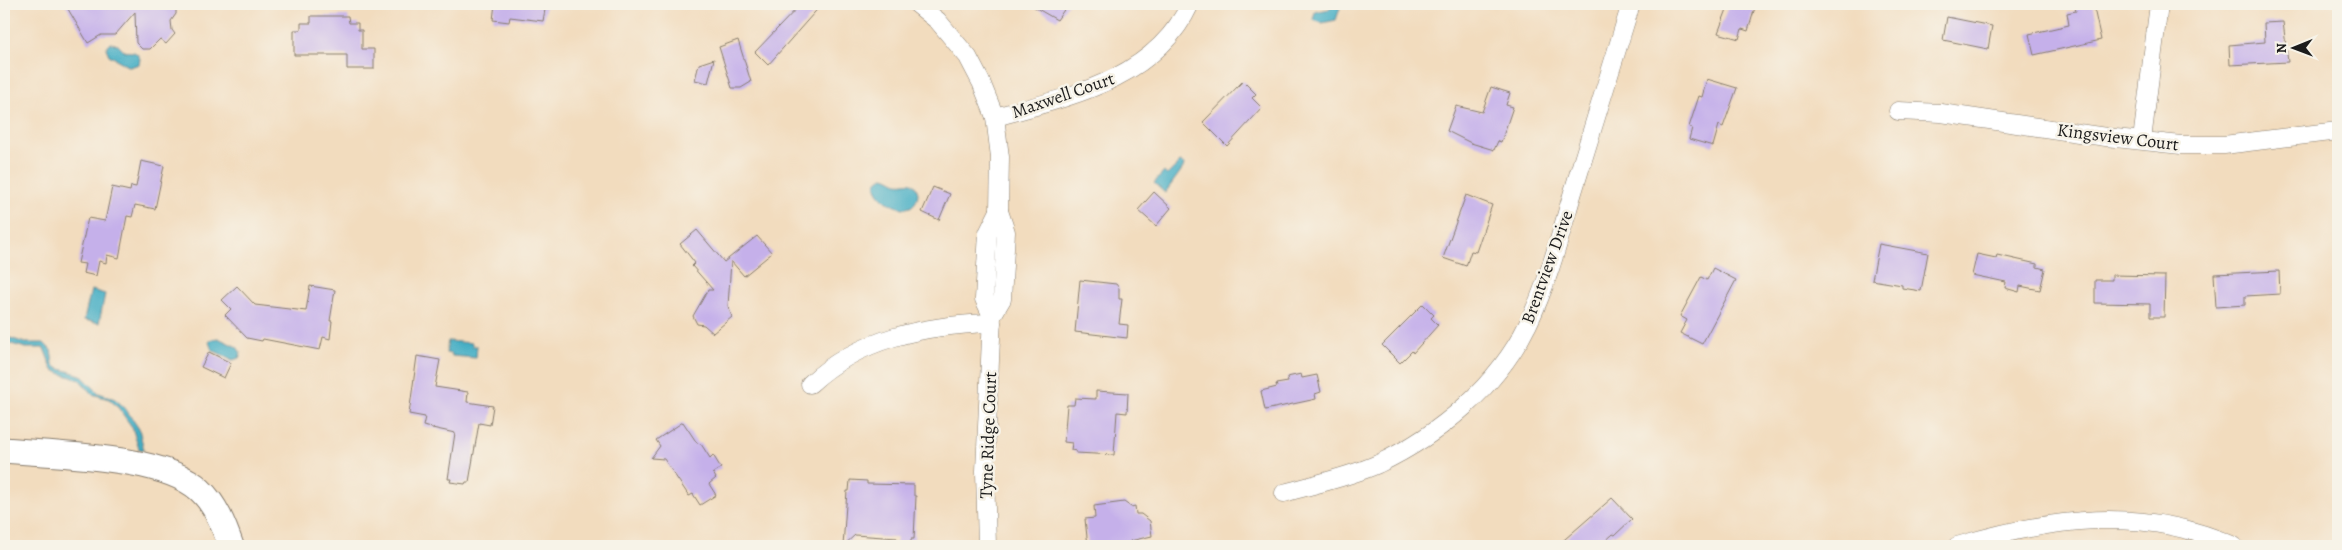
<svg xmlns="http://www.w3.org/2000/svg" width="2342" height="550" viewBox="0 0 2342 550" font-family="Alegreya,serif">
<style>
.water{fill:#46afc5;stroke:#316670}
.building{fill:#c5b0ea}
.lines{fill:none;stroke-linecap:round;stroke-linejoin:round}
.street-casing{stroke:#877c6d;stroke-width:19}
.secondary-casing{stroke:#877c6d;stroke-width:27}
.street{stroke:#fff;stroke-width:18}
.secondary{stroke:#fff;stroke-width:25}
.labels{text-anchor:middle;stroke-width:5;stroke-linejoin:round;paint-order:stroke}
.street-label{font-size:18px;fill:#1c1c1c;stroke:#f7f3e8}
</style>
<rect width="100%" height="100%" fill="#f7f3e8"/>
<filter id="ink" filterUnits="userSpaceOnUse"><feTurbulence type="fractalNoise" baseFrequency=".02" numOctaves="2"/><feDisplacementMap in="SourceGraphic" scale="10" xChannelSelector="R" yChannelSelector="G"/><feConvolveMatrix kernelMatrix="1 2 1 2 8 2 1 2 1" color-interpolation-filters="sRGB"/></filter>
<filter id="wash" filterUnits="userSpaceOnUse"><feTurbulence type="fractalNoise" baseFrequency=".0096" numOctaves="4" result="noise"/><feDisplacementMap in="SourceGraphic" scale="20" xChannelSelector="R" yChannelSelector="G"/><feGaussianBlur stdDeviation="1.12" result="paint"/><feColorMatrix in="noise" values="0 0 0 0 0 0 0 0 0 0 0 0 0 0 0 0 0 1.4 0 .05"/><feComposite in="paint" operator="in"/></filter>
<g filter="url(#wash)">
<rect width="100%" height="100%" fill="#f2dcbe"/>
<g class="water">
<path d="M 1333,4 L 1340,8 L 1336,20 L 1322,23 L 1313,20 L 1315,12 L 1329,9 Z"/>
<path d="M 110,43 L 117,44 L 124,51 C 132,53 136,49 140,59 L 139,64 L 130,67 L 109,55 L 106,48 Z"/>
<path d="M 1180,162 L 1184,164 L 1183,168 L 1165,193 L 1154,183 L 1164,172 L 1167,175 Z"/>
<path d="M 884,177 C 889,178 891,180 895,182 C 905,187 913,175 918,193 C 915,231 854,186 884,177 Z"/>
<path d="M 91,290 L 105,294 L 99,323 L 84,320 Z"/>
<path d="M 4,336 L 25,343 L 44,343 L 51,350 L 53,364 L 57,368 L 81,375 L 99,393 L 115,399 L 125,408 L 139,429 L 144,450 L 139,449 L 132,427 L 117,406 L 109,399 L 92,394 L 80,380 L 59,373 L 52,369 L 44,348 L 26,348 L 4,342 Z"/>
<path d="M 218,338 L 237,347 L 241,353 L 239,358 L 233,360 L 212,350 L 209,342 L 212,339 Z"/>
<path d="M 448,341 L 472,343 L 472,346 L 477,346 L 476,358 L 452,356 L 452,354 L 446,353 Z"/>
</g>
<g id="blocks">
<g class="building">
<path d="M 65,4 L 176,4 L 176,14 L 171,21 L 172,30 L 175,34 L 166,44 L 160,39 L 150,49 L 142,49 L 136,43 L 135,12 L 115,35 L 101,35 L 88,43 Z"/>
<path d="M 495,4 L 546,4 L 543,21 L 510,17 L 509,22 L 493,20 Z"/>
<path d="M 801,4 L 822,4 L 768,65 L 755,52 Z"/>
<path d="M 1029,4 L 1068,4 L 1057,20 Z"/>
<path d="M 1729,4 L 1756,4 L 1748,31 L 1742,29 L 1739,39 L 1718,33 Z"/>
<path d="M 2074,4 L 2093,4 L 2101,40 L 2034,55 L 2029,34 L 2069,25 L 2067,13 L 2076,11 Z"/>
<path d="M 311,16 L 348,16 L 349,23 L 358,23 L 358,30 L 362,30 L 362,49 L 374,49 L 374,69 L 347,69 L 347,55 L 294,55 L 294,30 L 301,30 L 301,23 L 311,23 Z"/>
<path d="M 1947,17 L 1992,26 L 1988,49 L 1943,40 Z"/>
<path d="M 2283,22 L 2288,62 L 2230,65 L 2229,45 L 2265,42 L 2264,23 Z"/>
<path d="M 738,40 L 751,82 L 741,88 L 732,88 L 719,47 Z"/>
<path d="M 714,59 L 708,83 L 695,80 L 699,64 Z"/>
<path d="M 1707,79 L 1737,88 L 1723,127 L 1719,125 L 1713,146 L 1689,139 L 1692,128 L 1689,127 L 1699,96 L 1702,97 Z"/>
<path d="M 1243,81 L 1256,94 L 1252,98 L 1262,108 L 1227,146 L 1203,122 Z"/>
<path d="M 1491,87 L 1510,93 L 1506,105 L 1513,107 L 1501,142 L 1498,141 L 1494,150 L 1471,143 L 1447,131 L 1456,106 L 1482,112 Z"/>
<path d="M 141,161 L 164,166 L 155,209 L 135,205 L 132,217 L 127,216 L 119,258 L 107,255 L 106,263 L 99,261 L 96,276 L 83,273 L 85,264 L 78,263 L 88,218 L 105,221 L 112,187 L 130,191 L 131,186 L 136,187 Z"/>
<path d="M 933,187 L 950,194 L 939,220 L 922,212 Z"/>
<path d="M 1154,192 L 1171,208 L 1156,226 L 1138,210 Z"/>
<path d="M 1466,195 L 1492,205 L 1476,252 L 1471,251 L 1466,266 L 1443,258 Z"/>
<path d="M 697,230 L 724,262 L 757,236 L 772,253 L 744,276 L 731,261 L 728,306 L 732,317 L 713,333 L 704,325 L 697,324 L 693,316 L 708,290 L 713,290 L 692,266 L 695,263 L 680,244 Z"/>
<path d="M 1879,244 L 1928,253 L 1921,291 L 1902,288 L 1902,285 L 1872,280 Z"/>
<path d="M 1977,254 L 1996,258 L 1997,255 L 2037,264 L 2037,267 L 2045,269 L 2040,290 L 2020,286 L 2019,292 L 2005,288 L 2006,282 L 1972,275 Z"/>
<path d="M 1713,268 L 1736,280 L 1702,344 L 1680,333 L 1687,320 L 1680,316 L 1701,277 L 1707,280 Z"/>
<path d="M 2279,271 L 2280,294 L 2245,296 L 2245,305 L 2216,307 L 2214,274 Z"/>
<path d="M 2112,275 L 2165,276 L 2164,317 L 2150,317 L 2150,304 L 2095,303 L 2095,280 L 2112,280 Z"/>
<path d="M 1080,280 L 1116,284 L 1119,288 L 1119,299 L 1122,299 L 1119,324 L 1128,325 L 1127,338 L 1075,332 Z"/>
<path d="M 237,286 L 255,305 L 306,311 L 310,286 L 335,290 L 330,321 L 332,321 L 330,339 L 323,337 L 320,350 L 263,339 L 262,341 L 247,338 L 225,315 L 231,309 L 222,300 Z"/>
<path d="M 1423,304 L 1434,315 L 1431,318 L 1438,325 L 1413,353 L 1412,351 L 1400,363 L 1382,345 Z"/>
<path d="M 209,352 L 231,363 L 224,378 L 201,367 Z"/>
<path d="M 417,356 L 440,360 L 435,387 L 468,392 L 467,402 L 493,406 L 490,425 L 479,423 L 469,482 L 466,482 L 465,484 L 450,482 L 451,479 L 448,479 L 455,433 L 423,426 L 425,417 L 409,414 Z"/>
<path d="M 1301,374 L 1302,378 L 1317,375 L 1321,392 L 1315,394 L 1316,399 L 1265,410 L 1261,391 L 1277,387 L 1276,384 L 1288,382 L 1287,377 Z"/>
<path d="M 1096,391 L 1128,393 L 1127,413 L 1117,412 L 1114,455 L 1076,453 L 1076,451 L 1071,450 L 1072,443 L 1064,442 L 1067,405 L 1074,405 L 1075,398 L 1096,399 Z"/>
<path d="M 683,422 L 697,443 L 701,444 L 710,458 L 713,455 L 721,468 L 713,473 L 716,478 L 709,484 L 716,495 L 700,505 L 693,494 L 689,496 L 664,459 L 651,458 L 660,446 L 656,440 Z"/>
<path d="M 850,480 L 867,481 L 867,484 L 914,485 L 914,496 L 916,496 L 914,539 L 911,539 L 911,546 L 896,546 L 897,538 L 855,535 L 843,546 L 847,491 L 849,491 Z"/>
<path d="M 1612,498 L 1632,519 L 1615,535 L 1613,534 L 1600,546 L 1557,546 Z"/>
<path d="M 1124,502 L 1131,507 L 1135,506 L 1136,514 L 1141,514 L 1150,521 L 1152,536 L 1130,541 L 1131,546 L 1088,546 L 1085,519 L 1095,518 L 1094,506 Z"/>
</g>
</g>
</g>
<g filter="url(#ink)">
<use href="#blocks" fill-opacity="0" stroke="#877c6d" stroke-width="1"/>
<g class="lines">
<defs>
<g id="street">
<path d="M 917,4 L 938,21 L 968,57 L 981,82 L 995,117 L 1000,157 L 999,211 L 1006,232 L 1002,299 L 992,316 L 985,471 L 987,546"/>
<path d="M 1898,111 L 1941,113 L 2106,137 L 2181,145 L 2224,145 L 2338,131"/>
<path d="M 995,117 C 1068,97 1155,80 1190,4"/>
<path d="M 2142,140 L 2159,4"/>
<path d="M 992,316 L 984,299 L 988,233 L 999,211"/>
<path d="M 810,384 C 859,338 926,325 992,323"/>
<path d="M 1284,493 C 1315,484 1349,477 1378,464 C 1439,435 1498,386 1528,324 C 1548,283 1560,236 1573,192 C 1592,129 1612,67 1631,4"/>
<path d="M 1957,546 C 2051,518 2142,505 2234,546"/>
</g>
<path id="secondary" d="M 4,450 C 54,455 163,455 200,490 C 216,505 224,526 231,546"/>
</defs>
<use href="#street" class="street-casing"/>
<use href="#secondary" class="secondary-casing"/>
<use href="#street" class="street"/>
<use href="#secondary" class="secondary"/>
</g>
</g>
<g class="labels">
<g class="street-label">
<text transform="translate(1063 95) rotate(-19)" y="6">Maxwell Court</text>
<text transform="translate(2118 137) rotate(7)" y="6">Kingsview Court</text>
<text transform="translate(1547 267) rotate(-70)" y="6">Brentview Drive</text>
<text transform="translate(988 435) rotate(-88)" y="6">Tyne Ridge Court</text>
</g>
</g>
<rect width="2342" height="550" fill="none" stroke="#f7f3e8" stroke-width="20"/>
<g transform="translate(2294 48) rotate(269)" stroke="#f7f3e8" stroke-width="4" paint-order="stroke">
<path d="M0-4L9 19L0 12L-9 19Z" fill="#1c1c1c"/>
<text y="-8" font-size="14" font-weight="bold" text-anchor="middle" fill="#1c1c1c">N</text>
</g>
</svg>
